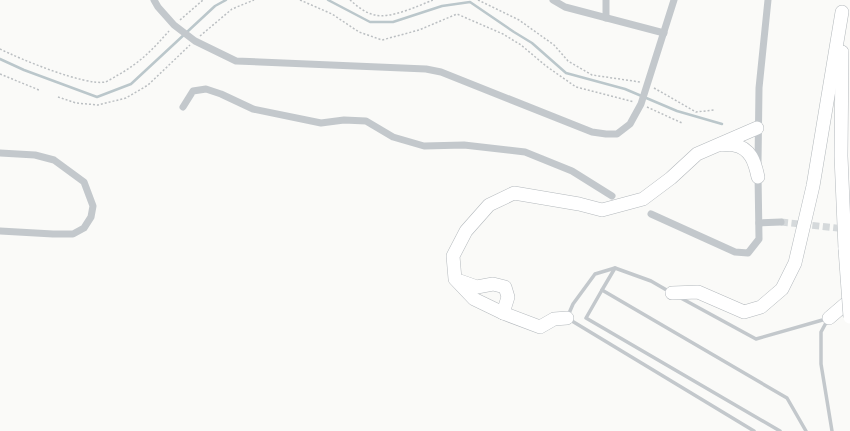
<svg xmlns="http://www.w3.org/2000/svg" width="850" height="431" viewBox="0 0 850 431" font-family="Quicksand,sans-serif">
<style>
.lines{fill:none;stroke-linecap:round;stroke-linejoin:round}
.stream{stroke:#bbc7cb;stroke-width:2.5}
.street-tunnel{stroke:#d5d9db;stroke-width:7;stroke-dasharray:7 3.5;stroke-linecap:butt}
.highway-casing{stroke:#b4b9bd;stroke-width:14}
.path{stroke:#bbbfc2;stroke-width:1.5;stroke-dasharray:2 2;stroke-linecap:butt}
.lane{stroke:#c3c8cc;stroke-width:3.5}
.street{stroke:#c3c8cc;stroke-width:7}
.highway{stroke:#fff;stroke-width:13}
.highway-bridge-casing{stroke:#b4b9bd;stroke-width:14;stroke-linecap:butt}
.highway-bridge{stroke:#fff;stroke-width:13}
</style>
<rect width="100%" height="100%" fill="#fafaf8"/>
<g class="lines">
<g class="stream">
<path d="M 328,0 L 370,22 L 393,22 L 442,6 L 470,2 L 514,32 L 532,43 L 566,73 L 625,89 L 677,111 L 722,124"/>
<path d="M 0,59 L 24,70 L 97,97 L 131,84 L 215,6 L 226,0"/>
</g>
<path class="street-tunnel" d="M 781,222 L 846,229"/>
<defs>
<g id="highway">
<path d="M 842,52 L 841,156 L 845,249"/>
<path d="M 721,145 C 725,145 730,144 734,145 C 751,148 755,163 758,177"/>
<path d="M 460,281 L 477,287 L 493,284 L 505,287 L 508,297 L 503,313"/>
<path d="M 672,293 L 698,292 L 744,312 L 761,307 L 782,289 L 795,263 L 813,186 L 842,12"/>
<path d="M 567,318 L 554,319 L 540,327 L 503,313 L 474,299 L 455,279 L 453,256 L 466,231 L 489,205 L 514,193 L 579,204 L 602,210 L 643,199 L 671,178 L 697,154 L 757,128"/>
<path d="M 829,318 L 850,300"/>
</g>
</defs>
<use href="#highway" class="highway-casing"/>
<g class="path">
<path d="M 300,0 L 332,14 L 359,32 L 382,40 L 419,30 L 457,14 L 503,34 L 521,45 L 546,66 L 576,87 L 634,102"/>
<path d="M 350,0 C 357,6 365,13 375,15 C 390,19 418,6 433,0"/>
<path d="M 478,0 L 519,20 L 554,45 L 568,61 L 592,75 L 640,82"/>
<path d="M 180,20 L 203,0"/>
<path d="M 200,36 L 232,9 L 254,0"/>
<path d="M 0,49 C 20,59 85,86 105,82 C 109,81 114,77 118,75 C 141,62 152,50 169,31"/>
<path d="M 0,74 L 39,90"/>
<path d="M 654,88 L 696,112 L 714,110"/>
<path d="M 58,97 L 76,103 L 98,105 L 126,98 L 148,85 L 190,45"/>
<path d="M 647,107 L 682,123"/>
</g>
<g class="lane">
<path d="M 615,268 L 602,290 L 787,398 L 806,431"/>
<path d="M 602,290 L 586,318 L 780,431"/>
<path d="M 670,292 L 651,281 L 615,268 L 595,274 L 573,304 L 567,318 L 754,431"/>
<path d="M 679,297 L 756,339 L 826,319"/>
<path d="M 827,321 L 821,332 L 821,364 L 832,431"/>
</g>
<g class="street">
<path d="M 154,0 L 158,7 L 174,25 L 195,41 L 236,61 L 426,69 L 441,72 L 592,132 L 606,134 L 617,134 L 630,124 L 641,104 L 674,0"/>
<path d="M 553,0 L 565,7 L 664,33"/>
<path d="M 606,0 L 606,18"/>
<path d="M 183,107 L 193,91 L 206,89 L 221,94 L 253,109 L 321,123 L 344,120 L 366,121 L 393,137 L 424,146 L 464,145 L 525,152 L 572,171 L 612,196"/>
<path d="M 0,153 L 35,155 L 54,160 L 84,182 L 93,206 L 91,217 L 84,228 L 73,234 L 53,234 L 0,231"/>
<path d="M 758,163 L 759,88 L 768,0"/>
<path d="M 651,214 L 735,252 L 748,253 L 759,239 L 758,174"/>
<path d="M 759,223 L 781,222"/>
</g>
<use href="#highway" class="highway"/>
<defs>
<path id="highway-bridge" d="M 845,249 L 850,317"/>
</defs>
<use href="#highway-bridge" class="highway-bridge-casing"/>
<use href="#highway-bridge" class="highway-bridge"/>
</g>
</svg>
